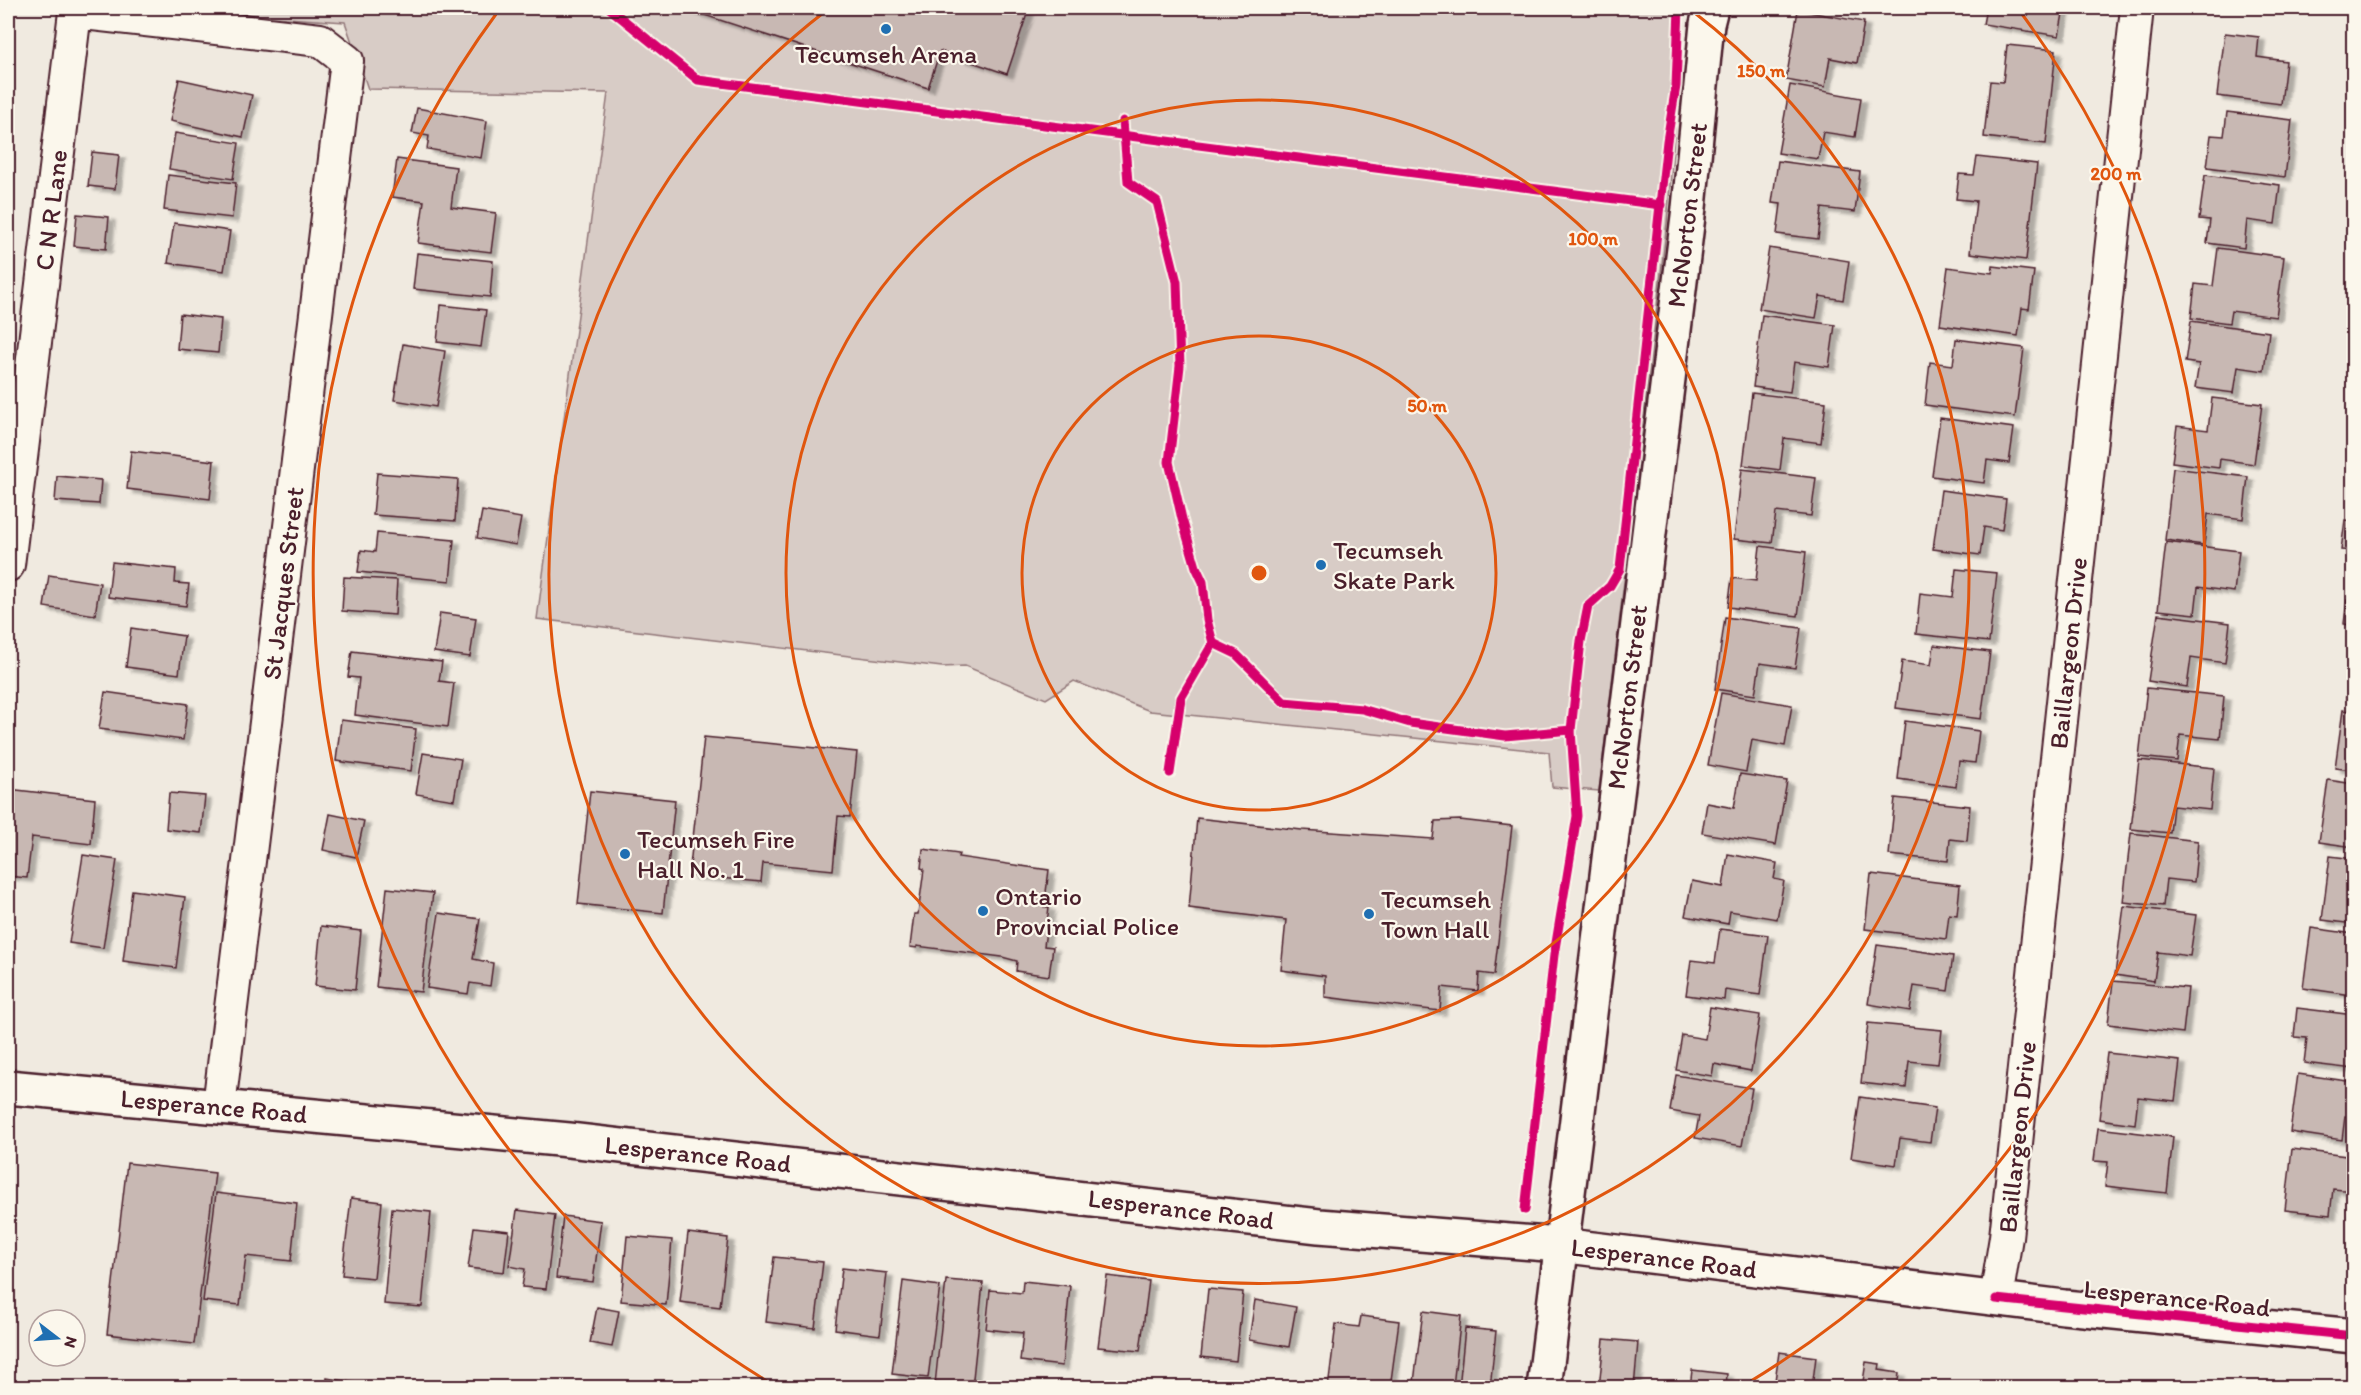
<svg xmlns="http://www.w3.org/2000/svg" width="2361" height="1395" viewBox="0 0 2361 1395" font-family="Itim,sans-serif">
<style>
.green{fill:#d8ccc6;stroke:#917678;stroke-width:1.5}
.building{fill:#c8b8b3;stroke:#4a1f2b;stroke-width:1.5;filter:url(#shadow)}
.lines{fill:none;stroke-linecap:round;stroke-linejoin:round}
.minor-casing{stroke:#4a1f2b;stroke-width:36}
.tertiary-casing{stroke:#4a1f2b;stroke-width:38}
.secondary-casing{stroke:#4a1f2b;stroke-width:38}
.minor{stroke:#fbf7ec;stroke-width:32}
.tertiary{stroke:#fbf7ec;stroke-width:33}
.secondary{stroke:#fbf7ec;stroke-width:33}
.cycleway-casing{stroke:#fbf7ec;stroke-width:13}
.cycleway{stroke:#d6006c;stroke-width:9}
.ring{fill:none;stroke:#e0560e;stroke-width:3}
.poi-dot{fill:#1f6fb2;stroke:#fbf7ec;stroke-width:2}
.labels{text-anchor:middle;stroke-width:4.5;stroke-linejoin:round;paint-order:stroke}
.poi-label{font-size:26px;fill:#4a1f2b;stroke:#fbf7ec;text-anchor:start}
.street-label{font-size:26px;fill:#4a1f2b;stroke:#fbf7ec}
.centre{fill:#e0560e;stroke:#fbf7ec;stroke-width:3}
.ring-label{font-size:18px;text-anchor:middle;font-weight:bold;fill:#e0560e;stroke:#fbf7ec;stroke-width:4.5;stroke-linejoin:round;paint-order:stroke}
</style>
<defs>
<filter id="shadow"><feDropShadow dx="6" dy="4" stdDeviation="1.5" flood-color="#0004"/></filter>
</defs>
<rect width="100%" height="100%" fill="#f0eae0"/>
<filter id="ink" filterUnits="userSpaceOnUse"><feTurbulence type="fractalNoise" baseFrequency=".0167" numOctaves="2"/><feDisplacementMap in="SourceGraphic" scale="12" xChannelSelector="R" yChannelSelector="G"/><feConvolveMatrix kernelMatrix="1 2 1 2 8 2 1 2 1" color-interpolation-filters="sRGB"/></filter>
<g filter="url(#ink)">
<path class="green" d="M 144,8 L 1685,8 L 1667,223 L 1599,791 L 1552,787 L 1549,752 L 1150,711 L 1074,681 L 1046,699 L 965,666 L 942,667 L 537,619 L 608,93 L 368,89 L 345,22 Z"/>
<g class="building">
<path d="M 683,8 L 1029,8 L 1007,74 L 940,51 L 928,88 Z"/>
<path d="M 1822,8 L 1853,8 L 1852,12 Z"/>
<path d="M 1986,8 L 2064,8 L 2059,36 L 1983,24 Z"/>
<path d="M 1798,10 L 1864,22 L 1857,63 L 1830,58 L 1825,87 L 1786,80 Z"/>
<path d="M 2225,33 L 2259,37 L 2257,57 L 2286,61 L 2281,104 L 2217,96 Z"/>
<path d="M 2007,45 L 2056,50 L 2046,144 L 1984,137 L 1990,81 L 2003,82 Z"/>
<path d="M 179,79 L 252,95 L 243,137 L 170,121 Z"/>
<path d="M 1790,85 L 1861,98 L 1855,137 L 1823,132 L 1818,159 L 1778,153 Z"/>
<path d="M 417,108 L 487,121 L 481,158 L 427,149 L 429,136 L 412,133 Z"/>
<path d="M 2227,112 L 2292,120 L 2285,177 L 2207,167 L 2211,135 L 2224,136 Z"/>
<path d="M 175,133 L 239,143 L 233,179 L 169,169 Z"/>
<path d="M 92,152 L 119,155 L 115,189 L 88,186 Z"/>
<path d="M 1977,157 L 2037,164 L 2026,260 L 1970,253 L 1976,201 L 1956,199 L 1959,174 L 1974,175 Z"/>
<path d="M 397,159 L 456,167 L 451,207 L 496,213 L 491,252 L 418,243 L 424,201 L 392,197 Z"/>
<path d="M 1778,161 L 1860,172 L 1855,212 L 1822,208 L 1818,239 L 1777,234 L 1781,204 L 1772,203 Z"/>
<path d="M 168,175 L 236,183 L 232,218 L 164,210 Z"/>
<path d="M 2205,175 L 2280,185 L 2275,224 L 2247,220 L 2244,248 L 2207,243 L 2210,220 L 2199,219 Z"/>
<path d="M 77,214 L 109,217 L 106,249 L 74,246 Z"/>
<path d="M 174,223 L 230,231 L 224,271 L 168,263 Z"/>
<path d="M 1769,248 L 1849,261 L 1843,300 L 1820,296 L 1816,318 L 1759,309 Z"/>
<path d="M 2218,248 L 2284,257 L 2276,317 L 2231,311 L 2229,323 L 2191,318 L 2195,284 L 2213,286 Z"/>
<path d="M 417,253 L 493,261 L 490,297 L 413,289 Z"/>
<path d="M 1993,266 L 2034,271 L 2029,309 L 2022,308 L 2018,336 L 1940,325 L 1948,267 L 1992,273 Z"/>
<path d="M 441,305 L 486,310 L 481,347 L 437,342 Z"/>
<path d="M 180,314 L 221,319 L 218,353 L 177,349 Z"/>
<path d="M 1762,315 L 1835,325 L 1829,367 L 1794,362 L 1790,392 L 1753,387 Z"/>
<path d="M 2191,321 L 2269,332 L 2264,371 L 2238,367 L 2234,393 L 2195,388 L 2199,364 L 2185,362 Z"/>
<path d="M 1956,339 L 2024,348 L 2015,417 L 1925,405 L 1930,362 L 1953,365 Z"/>
<path d="M 403,344 L 445,351 L 436,407 L 394,400 Z"/>
<path d="M 1752,393 L 1826,402 L 1821,443 L 1784,438 L 1780,470 L 1743,465 Z"/>
<path d="M 2212,398 L 2262,404 L 2254,464 L 2220,459 L 2219,468 L 2172,462 L 2177,426 L 2208,430 Z"/>
<path d="M 1940,418 L 2014,428 L 2009,463 L 1987,460 L 1984,483 L 1932,476 Z"/>
<path d="M 131,451 L 214,461 L 210,499 L 127,489 Z"/>
<path d="M 2173,468 L 2248,477 L 2243,519 L 2208,514 L 2204,545 L 2165,540 Z"/>
<path d="M 1742,469 L 1816,478 L 1811,516 L 1776,512 L 1772,543 L 1734,539 Z"/>
<path d="M 377,473 L 458,479 L 455,521 L 373,515 Z"/>
<path d="M 57,476 L 101,480 L 99,504 L 55,501 Z"/>
<path d="M 1941,490 L 2006,499 L 2002,530 L 1984,527 L 1980,555 L 1933,549 Z"/>
<path d="M 482,511 L 521,518 L 516,545 L 477,538 Z"/>
<path d="M 2345,520 L 2354,521 L 2354,551 L 2341,550 Z"/>
<path d="M 377,533 L 454,540 L 450,581 L 358,572 L 361,550 L 375,552 Z"/>
<path d="M 2166,542 L 2239,551 L 2234,592 L 2198,587 L 2195,614 L 2158,610 Z"/>
<path d="M 1760,546 L 1806,552 L 1798,616 L 1728,607 L 1732,578 L 1756,581 Z"/>
<path d="M 112,562 L 176,569 L 175,583 L 189,584 L 186,606 L 108,597 Z"/>
<path d="M 1956,569 L 1997,573 L 1989,642 L 1916,634 L 1920,593 L 1953,597 Z"/>
<path d="M 49,575 L 100,583 L 95,615 L 44,607 Z"/>
<path d="M 344,577 L 397,580 L 395,615 L 342,611 Z"/>
<path d="M 2347,600 L 2354,601 L 2354,626 L 2344,624 Z"/>
<path d="M 440,613 L 476,618 L 470,657 L 434,652 Z"/>
<path d="M 2158,614 L 2230,623 L 2225,663 L 2191,658 L 2187,687 L 2148,681 Z"/>
<path d="M 1725,617 L 1801,628 L 1795,668 L 1760,663 L 1755,695 L 1715,689 Z"/>
<path d="M 131,628 L 184,636 L 179,674 L 126,667 Z"/>
<path d="M 2353,642 L 2354,642 L 2354,700 L 2346,699 Z"/>
<path d="M 1934,645 L 1990,652 L 1981,719 L 1896,708 L 1902,661 L 1931,665 Z"/>
<path d="M 352,651 L 442,662 L 439,681 L 454,683 L 448,727 L 355,715 L 359,678 L 348,677 Z"/>
<path d="M 2147,688 L 2224,696 L 2220,739 L 2180,735 L 2177,761 L 2139,757 Z"/>
<path d="M 105,692 L 188,704 L 183,740 L 99,729 Z"/>
<path d="M 1721,693 L 1792,705 L 1785,746 L 1752,740 L 1746,772 L 1708,765 Z"/>
<path d="M 2343,710 L 2354,712 L 2354,770 L 2335,768 Z"/>
<path d="M 341,720 L 416,729 L 411,771 L 336,761 Z"/>
<path d="M 1905,721 L 1979,731 L 1975,763 L 1959,761 L 1956,787 L 1898,779 Z"/>
<path d="M 704,737 L 857,752 L 850,817 L 838,816 L 833,870 L 763,863 L 761,882 L 689,875 Z"/>
<path d="M 423,753 L 461,759 L 454,800 L 416,794 Z"/>
<path d="M 2139,760 L 2214,768 L 2210,810 L 2173,806 L 2170,833 L 2131,829 Z"/>
<path d="M 1740,774 L 1787,781 L 1776,845 L 1702,833 L 1707,803 L 1734,808 Z"/>
<path d="M 2328,780 L 2354,784 L 2354,847 L 2319,842 Z"/>
<path d="M 8,789 L 95,799 L 91,844 L 32,837 L 27,878 L 8,876 Z"/>
<path d="M 590,791 L 675,800 L 663,913 L 578,904 Z"/>
<path d="M 169,793 L 205,796 L 201,833 L 166,829 Z"/>
<path d="M 1895,798 L 1970,806 L 1967,841 L 1950,839 L 1948,861 L 1889,855 Z"/>
<path d="M 330,814 L 364,821 L 356,857 L 323,850 Z"/>
<path d="M 1197,818 L 1302,830 L 1433,839 L 1435,821 L 1460,820 L 1512,826 L 1494,975 L 1479,973 L 1478,991 L 1442,987 L 1440,1011 L 1325,997 L 1325,976 L 1281,970 L 1286,920 L 1189,908 Z"/>
<path d="M 2131,833 L 2198,841 L 2194,882 L 2166,879 L 2163,906 L 2123,902 Z"/>
<path d="M 923,849 L 959,854 L 958,857 L 1049,870 L 1044,907 L 1049,907 L 1044,946 L 1053,947 L 1049,976 L 1016,971 L 1017,961 L 1002,957 L 917,946 L 917,948 L 910,947 L 914,914 L 918,914 L 924,869 L 921,868 Z"/>
<path d="M 1728,854 L 1777,863 L 1774,879 L 1784,881 L 1777,919 L 1730,911 L 1728,924 L 1685,916 L 1692,881 L 1723,887 Z"/>
<path d="M 83,855 L 117,860 L 103,948 L 69,943 Z"/>
<path d="M 2330,856 L 2354,859 L 2354,924 L 2322,920 Z"/>
<path d="M 1871,874 L 1960,885 L 1957,915 L 1949,914 L 1946,939 L 1865,929 Z"/>
<path d="M 387,888 L 433,893 L 421,992 L 376,987 Z"/>
<path d="M 132,890 L 185,897 L 176,968 L 123,961 Z"/>
<path d="M 2124,906 L 2196,915 L 2190,956 L 2158,952 L 2154,981 L 2115,975 Z"/>
<path d="M 439,913 L 480,919 L 473,959 L 493,963 L 490,986 L 470,983 L 468,994 L 427,988 Z"/>
<path d="M 321,926 L 361,931 L 355,990 L 315,986 Z"/>
<path d="M 2311,928 L 2354,934 L 2354,975 L 2351,995 L 2303,988 Z"/>
<path d="M 1720,929 L 1768,935 L 1760,995 L 1725,990 L 1724,1000 L 1686,995 L 1691,960 L 1715,963 Z"/>
<path d="M 1877,945 L 1953,956 L 1948,991 L 1914,986 L 1910,1011 L 1868,1004 Z"/>
<path d="M 2113,981 L 2188,988 L 2183,1033 L 2108,1024 Z"/>
<path d="M 1710,1007 L 1760,1015 L 1751,1071 L 1714,1064 L 1712,1076 L 1676,1070 L 1682,1035 L 1705,1039 Z"/>
<path d="M 2297,1008 L 2354,1015 L 2354,1069 L 2304,1063 L 2307,1038 L 2294,1037 Z"/>
<path d="M 1868,1023 L 1942,1030 L 1938,1064 L 1909,1061 L 1906,1088 L 1861,1083 Z"/>
<path d="M 2107,1053 L 2180,1061 L 2175,1101 L 2138,1097 L 2135,1124 L 2099,1119 Z"/>
<path d="M 2298,1074 L 2354,1082 L 2354,1117 L 2345,1116 L 2342,1140 L 2290,1132 Z"/>
<path d="M 1676,1075 L 1752,1088 L 1742,1146 L 1695,1138 L 1699,1116 L 1670,1111 Z"/>
<path d="M 1860,1097 L 1935,1108 L 1930,1142 L 1900,1138 L 1896,1165 L 1851,1158 Z"/>
<path d="M 2098,1128 L 2173,1137 L 2167,1193 L 2105,1186 L 2108,1162 L 2094,1161 Z"/>
<path d="M 2292,1149 L 2354,1157 L 2354,1191 L 2333,1189 L 2330,1215 L 2285,1210 Z"/>
<path d="M 127,1163 L 215,1173 L 194,1344 L 107,1334 Z"/>
<path d="M 216,1193 L 297,1203 L 291,1261 L 246,1256 L 240,1305 L 203,1301 Z"/>
<path d="M 351,1198 L 382,1202 L 374,1278 L 342,1275 Z"/>
<path d="M 392,1208 L 431,1212 L 422,1307 L 384,1304 Z"/>
<path d="M 517,1210 L 555,1215 L 546,1289 L 522,1287 L 525,1269 L 509,1266 Z"/>
<path d="M 563,1216 L 601,1221 L 593,1282 L 556,1278 Z"/>
<path d="M 474,1227 L 509,1231 L 504,1272 L 468,1268 Z"/>
<path d="M 688,1233 L 728,1238 L 720,1307 L 680,1302 Z"/>
<path d="M 627,1236 L 672,1240 L 666,1305 L 621,1301 Z"/>
<path d="M 774,1257 L 823,1262 L 815,1328 L 766,1322 Z"/>
<path d="M 842,1268 L 887,1273 L 880,1335 L 835,1329 Z"/>
<path d="M 1107,1276 L 1149,1281 L 1140,1351 L 1098,1347 Z"/>
<path d="M 946,1280 L 983,1283 L 972,1388 L 935,1384 Z"/>
<path d="M 903,1281 L 940,1286 L 928,1378 L 892,1374 Z"/>
<path d="M 1023,1281 L 1070,1286 L 1062,1366 L 1020,1361 L 1023,1333 L 986,1329 L 990,1290 L 1022,1293 Z"/>
<path d="M 1208,1289 L 1243,1292 L 1236,1361 L 1201,1357 Z"/>
<path d="M 1255,1300 L 1296,1307 L 1289,1347 L 1249,1340 Z"/>
<path d="M 597,1307 L 619,1311 L 612,1347 L 590,1343 Z"/>
<path d="M 1423,1311 L 1461,1316 L 1453,1386 L 1414,1382 Z"/>
<path d="M 1361,1316 L 1399,1321 L 1390,1388 L 1328,1388 L 1336,1324 L 1359,1327 Z"/>
<path d="M 1465,1328 L 1496,1331 L 1490,1388 L 1459,1388 Z"/>
<path d="M 1604,1339 L 1638,1342 L 1634,1388 L 1599,1388 Z"/>
<path d="M 1779,1352 L 1816,1357 L 1812,1388 L 1774,1388 Z"/>
<path d="M 1866,1362 L 1880,1364 L 1879,1370 L 1899,1373 L 1897,1388 L 1862,1388 Z"/>
<path d="M 1692,1370 L 1727,1374 L 1726,1388 L 1690,1388 Z"/>
<path d="M 327,1378 L 367,1385 L 367,1388 L 326,1388 Z"/>
<path d="M 286,1381 L 323,1387 L 323,1388 L 285,1388 Z"/>
<path d="M 2015,1382 L 2045,1386 L 2045,1388 L 2015,1388 Z"/>
</g>
<g class="lines">
<defs>
<g id="minor">
<path d="M 8,565 L 75,12 L 320,40 L 347,61 L 219,1106"/>
<path d="M 1996,1299 L 2006,1237 L 2137,8"/>
</g>
<path id="tertiary" d="M 1544,1388 L 1689,208 L 1707,24 L 1711,8"/>
<path id="secondary" d="M 8,1087 L 569,1140 L 1319,1226 L 1560,1245 L 2064,1307 L 2354,1336"/>
</defs>
<use href="#minor" class="minor-casing"/>
<use href="#tertiary" class="tertiary-casing"/>
<use href="#secondary" class="secondary-casing"/>
<use href="#minor" class="minor"/>
<use href="#tertiary" class="tertiary"/>
<use href="#secondary" class="secondary"/>
<defs>
<g id="cycleway">
<path d="M 609,8 L 698,80 L 1661,205"/>
<path d="M 1123,121 L 1128,182 L 1157,202 L 1177,282 L 1180,366 L 1169,462 L 1182,519 L 1196,567 L 1203,582 L 1207,620 L 1213,643 L 1181,698 L 1170,773"/>
<path d="M 1213,643 L 1236,654 L 1284,702 L 1362,709 L 1410,723 L 1505,736 L 1571,730"/>
<path d="M 1525,1210 L 1554,955 L 1577,816 L 1571,730 L 1581,641 L 1588,606 L 1610,586 L 1620,569 L 1667,141 L 1676,86 L 1679,8"/>
<path d="M 1996,1299 L 2354,1336"/>
</g>
</defs>
<use href="#cycleway" class="cycleway-casing"/>
<use href="#cycleway" class="cycleway"/>
</g>
</g>
<g class="ring">
<circle cx="1259" cy="573" r="237"/>
<circle cx="1259" cy="573" r="473"/>
<path d="M1691 10A710 710 0 1 1 827 10"/>
<path d="M772 1384A946 946 0 0 1 499 10M2019 10A946 946 0 0 1 1746 1384"/>
</g>
<g class="poi-dot">
<circle cx="886" cy="29" r="6"/>
<circle cx="1321" cy="565" r="6"/>
<circle cx="625" cy="854" r="6"/>
<circle cx="983" cy="911" r="6"/>
<circle cx="1369" cy="914" r="6"/>
</g>
<g class="labels">
<g class="poi-label">
<text x="886" y="63" text-anchor="middle">Tecumseh Arena</text>
<text x="1333" y="559">Tecumseh<tspan x="1333" dy="30">Skate Park</tspan></text>
<text x="637" y="848">Tecumseh Fire<tspan x="637" dy="30">Hall No. 1</tspan></text>
<text x="995" y="905">Ontario<tspan x="995" dy="30">Provincial Police</tspan></text>
<text x="1381" y="908">Tecumseh<tspan x="1381" dy="30">Town Hall</tspan></text>
</g>
<g class="street-label">
<text transform="translate(51 210) rotate(-83)" y="9">C N R Lane</text>
<text transform="translate(1687 215) rotate(-83)" y="9">McNorton Street</text>
<text transform="translate(283 583) rotate(-83)" y="9">St Jacques Street</text>
<text transform="translate(2068 653) rotate(-84)" y="9">Baillargeon Drive</text>
<text transform="translate(1627 697) rotate(-83)" y="9">McNorton Street</text>
<text transform="translate(214 1106) rotate(5)" y="9">Lesperance Road</text>
<text transform="translate(2017 1137) rotate(-84)" y="9">Baillargeon Drive</text>
<text transform="translate(698 1154) rotate(6)" y="9">Lesperance Road</text>
<text transform="translate(1181 1209) rotate(7)" y="9">Lesperance Road</text>
<text transform="translate(1664 1258) rotate(7)" y="9">Lesperance Road</text>
<text transform="translate(2177 1298) rotate(6)" y="9">Lesperance Road</text>
</g>
</g>
<circle cx="1259" cy="573" r="9" class="centre"/>
<g class="ring-label">
<text x="1761" y="77">150 m</text>
<text x="2116" y="180">200 m</text>
<text x="1593" y="245">100 m</text>
<text x="1427" y="412">50 m</text>
</g>
<rect width="2361" height="1395" fill="none" stroke="#fbf7ec" stroke-width="30"/>
<rect x="15" y="15" width="2331" height="1365" fill="none" stroke="#4a1f2b" stroke-width="2" filter="url(#ink)"/>
<g transform="translate(57 1338) rotate(107)"><circle r="28" fill="#fbf7ec" stroke="#b4a19f" stroke-width="1.5"/>
<path d="M0-4.5L10 22L0 15L-10 22Z" fill="#1f6fb2"/>
<text y="-9" font-size="16" font-weight="bold" text-anchor="middle" fill="#4a1f2b">N</text>
</g>
</svg>
